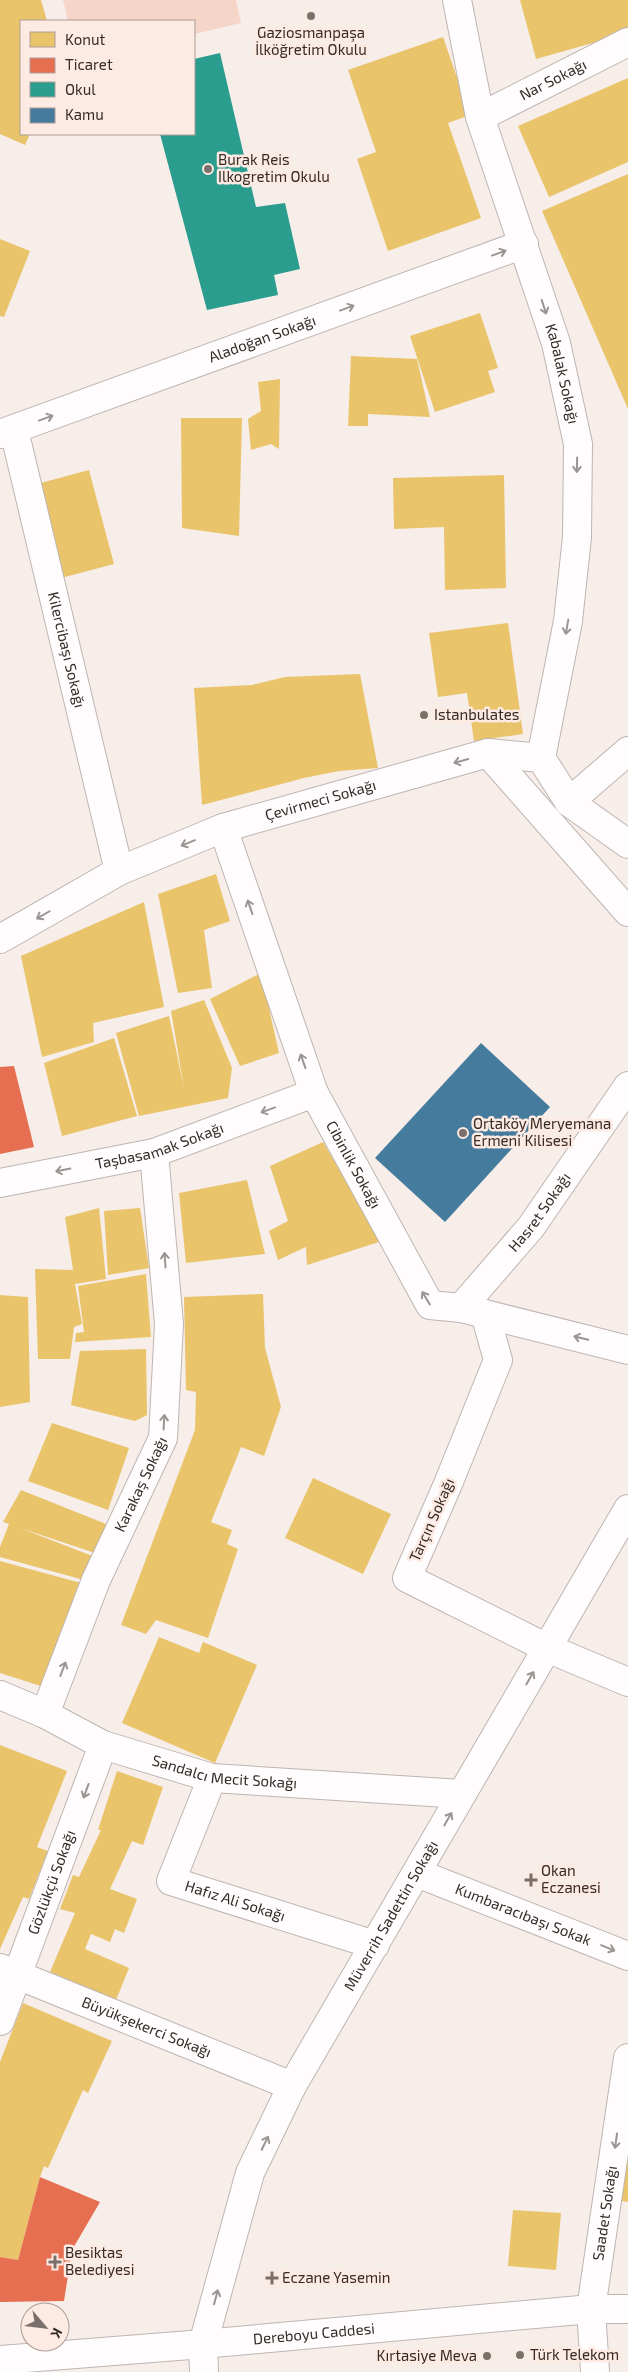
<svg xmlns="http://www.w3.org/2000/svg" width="628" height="2372" viewBox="0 0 628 2372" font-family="'Exo 2',sans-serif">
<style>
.green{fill:#f6d5c9}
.homes{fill:#e9c46a}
.shops{fill:#e76f51}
.schools{fill:#2a9d8f}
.public{fill:#457b9d}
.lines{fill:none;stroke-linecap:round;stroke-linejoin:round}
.minor-casing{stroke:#beb5b2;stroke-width:30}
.major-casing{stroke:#beb5b2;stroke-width:30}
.minor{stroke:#fefcfc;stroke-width:28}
.major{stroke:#fefcfc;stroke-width:28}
.oneway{stroke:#9a9492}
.poi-dot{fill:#79706c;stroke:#fdeae3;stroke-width:2}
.labels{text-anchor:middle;stroke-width:5;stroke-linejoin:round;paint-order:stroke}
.poi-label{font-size:15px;fill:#352c28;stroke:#fdeae3;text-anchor:start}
.street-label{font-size:15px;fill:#352c28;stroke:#fdeae3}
</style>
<rect width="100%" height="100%" fill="#f7ede9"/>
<path class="green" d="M 63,0 L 236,0 L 241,23 L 194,34 L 194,21 L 68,21 Z"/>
<g class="homes">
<path d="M 0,0 L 41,0 L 47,21 L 21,21 L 21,134 L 30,134 L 25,145 L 0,134 Z"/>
<path d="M 520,0 L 628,0 L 628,33 L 536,59 Z"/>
<path d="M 443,37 L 470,115 L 448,123 L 481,218 L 388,251 L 357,159 L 376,152 L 348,70 Z"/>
<path d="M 628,78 L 628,162 L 549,197 L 518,126 Z"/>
<path d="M 628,174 L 628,409 L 542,211 Z"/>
<path d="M 0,239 L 30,251 L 4,317 L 0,316 Z"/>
<path d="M 480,313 L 498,368 L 488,371 L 495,392 L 435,412 L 410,336 Z"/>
<path d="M 351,356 L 417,359 L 430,417 L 368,414 L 368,426 L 348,426 Z"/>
<path d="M 280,379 L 279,449 L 271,444 L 251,450 L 248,419 L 261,411 L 258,382 Z"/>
<path d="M 181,418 L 242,418 L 239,536 L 182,528 Z"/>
<path d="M 89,470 L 114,564 L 61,578 L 37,484 Z"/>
<path d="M 504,475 L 506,588 L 445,590 L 444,527 L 394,529 L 393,478 Z"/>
<path d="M 508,623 L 523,734 L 474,741 L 467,693 L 438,697 L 429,633 Z"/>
<path d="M 360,674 L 378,768 L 339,771 L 304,778 L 202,805 L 194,688 L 252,685 L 285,677 Z"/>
<path d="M 216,874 L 230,921 L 204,930 L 212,988 L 178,993 L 158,894 Z"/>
<path d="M 144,902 L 164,1007 L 93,1023 L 94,1042 L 42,1057 L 21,956 Z"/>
<path d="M 261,973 L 279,1053 L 240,1066 L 210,999 Z"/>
<path d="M 204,1000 L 232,1068 L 228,1098 L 139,1116 L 116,1033 L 169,1016 L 184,1088 L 171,1011 Z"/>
<path d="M 114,1038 L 137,1116 L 62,1136 L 44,1063 Z"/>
<path d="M 323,1142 L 382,1241 L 307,1265 L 306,1247 L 278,1260 L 269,1231 L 288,1221 L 270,1166 Z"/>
<path d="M 247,1180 L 265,1254 L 186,1263 L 179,1193 Z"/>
<path d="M 99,1208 L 106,1279 L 75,1284 L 82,1324 L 74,1327 L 70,1359 L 38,1359 L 35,1269 L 73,1270 L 65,1217 Z"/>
<path d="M 140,1208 L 149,1268 L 108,1275 L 104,1211 Z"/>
<path d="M 146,1274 L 151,1337 L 75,1342 L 76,1333 L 84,1332 L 78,1286 Z"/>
<path d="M 263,1294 L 265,1348 L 281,1407 L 264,1456 L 241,1447 L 211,1522 L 232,1530 L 227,1544 L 238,1549 L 208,1638 L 156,1620 L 146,1634 L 121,1625 L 195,1430 L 196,1392 L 186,1390 L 184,1297 Z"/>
<path d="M 0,1295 L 28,1297 L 30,1402 L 0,1407 Z"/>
<path d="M 146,1349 L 147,1415 L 135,1421 L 71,1405 L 80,1351 Z"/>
<path d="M 52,1423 L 129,1448 L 108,1510 L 28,1481 Z"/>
<path d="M 313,1478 L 391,1514 L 363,1574 L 285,1538 Z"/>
<path d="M 21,1490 L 111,1526 L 98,1554 L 20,1528 L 95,1557 L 84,1580 L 0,1557 L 0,1547 L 9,1524 L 3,1522 Z"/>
<path d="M 0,1561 L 81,1583 L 47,1688 L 0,1673 Z"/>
<path d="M 159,1637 L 199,1653 L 203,1642 L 257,1665 L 215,1763 L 122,1723 Z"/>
<path d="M 0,1745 L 67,1771 L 37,1847 L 48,1851 L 29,1899 L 23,1897 L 0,1949 Z"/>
<path d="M 117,1771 L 163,1787 L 143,1845 L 132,1841 L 110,1889 L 137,1899 L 124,1933 L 115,1929 L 110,1942 L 91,1934 L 85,1949 L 129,1968 L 116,2000 L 50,1972 L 75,1913 L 60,1909 L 73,1875 L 79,1877 L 101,1830 L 98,1830 Z"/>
<path d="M 23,2003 L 112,2041 L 88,2093 L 83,2090 L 48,2168 L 44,2166 L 40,2177 L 18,2260 L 0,2257 L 0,2062 Z"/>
<path d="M 628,2144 L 628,2202 L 616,2200 Z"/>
<path d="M 513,2210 L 561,2213 L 556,2270 L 508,2266 Z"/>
</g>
<g class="shops">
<path d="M 14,1066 L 34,1147 L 0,1154 L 0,1067 Z"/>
<path d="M 40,2177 L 100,2202 L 72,2250 L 64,2301 L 0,2302 L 0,2257 L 18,2260 Z"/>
</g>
<path class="schools" d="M 220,53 L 256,207 L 285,203 L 300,269 L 274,275 L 278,295 L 207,310 L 160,134 L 194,134 L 194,59 Z"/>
<path class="public" d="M 481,1043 L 550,1107 L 445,1222 L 375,1158 Z"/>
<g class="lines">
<defs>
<g id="minor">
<path id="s1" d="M 457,0 L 480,117 L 556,343 L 578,444 L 577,537 L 568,621 L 541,758"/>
<path id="s2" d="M 480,117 L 628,42"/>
<path id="s3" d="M 14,430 L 119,871"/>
<path id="s4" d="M 0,434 L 524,244"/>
<path d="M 488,753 L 628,912"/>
<path d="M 569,802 L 628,751"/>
<path id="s5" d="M 223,828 L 314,1093 L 430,1305 L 461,1308 L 628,1350"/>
<path id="s6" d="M 0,939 L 119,871 L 223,828 L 488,753 L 541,758 L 569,802 L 628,844"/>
<path id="s7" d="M 0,1183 L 154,1153 L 314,1093"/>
<path id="s8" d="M 461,1308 L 531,1227 L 628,1086"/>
<path d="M 485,1314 L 498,1360 L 448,1484 L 407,1578 L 547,1648 L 628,1682"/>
<path id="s9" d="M 0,1695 L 45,1714 L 103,1745 L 212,1778 L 462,1794"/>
<path id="s10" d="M 45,1714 L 96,1580 L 163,1438 L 169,1324 L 154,1153"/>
<path id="s11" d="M 212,1778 L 171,1881 L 375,1945"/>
<path id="s12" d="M 417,1873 L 628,1956"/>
<path id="s13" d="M 0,1968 L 292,2086"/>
<path id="s14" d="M 0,2021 L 103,1745"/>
<path id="s15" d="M 204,2372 L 203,2344 L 250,2173 L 292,2086 L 628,1509"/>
<path id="s16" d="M 595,2372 L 591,2309 L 628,2058"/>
</g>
<g id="major">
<path id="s17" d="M 0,2360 L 203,2344 L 591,2309 L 628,2309"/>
</g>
</defs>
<use href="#minor" class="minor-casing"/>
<use href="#major" class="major-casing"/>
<use href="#minor" class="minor"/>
<use href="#major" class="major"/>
</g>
<defs><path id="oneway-shaft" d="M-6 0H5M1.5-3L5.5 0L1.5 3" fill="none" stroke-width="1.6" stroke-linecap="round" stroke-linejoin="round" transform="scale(1.25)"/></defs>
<g class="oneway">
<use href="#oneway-shaft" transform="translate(499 253) rotate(-20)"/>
<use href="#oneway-shaft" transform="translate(544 307) rotate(72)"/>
<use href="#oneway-shaft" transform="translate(347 308) rotate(-20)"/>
<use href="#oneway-shaft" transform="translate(46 418) rotate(-20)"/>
<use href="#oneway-shaft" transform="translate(577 465) rotate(91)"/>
<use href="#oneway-shaft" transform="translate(567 627) rotate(100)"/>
<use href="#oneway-shaft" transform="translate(461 761) rotate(164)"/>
<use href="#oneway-shaft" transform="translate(188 843) rotate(158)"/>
<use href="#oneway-shaft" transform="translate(250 907) rotate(-109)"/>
<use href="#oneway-shaft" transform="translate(43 915) rotate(150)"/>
<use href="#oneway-shaft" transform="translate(303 1061) rotate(-109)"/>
<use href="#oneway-shaft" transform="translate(268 1110) rotate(160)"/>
<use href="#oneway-shaft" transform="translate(63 1170) rotate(169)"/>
<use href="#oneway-shaft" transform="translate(165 1260) rotate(-94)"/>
<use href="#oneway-shaft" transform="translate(426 1298) rotate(-121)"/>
<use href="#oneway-shaft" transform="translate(581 1338) rotate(-166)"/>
<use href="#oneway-shaft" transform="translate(164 1422) rotate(-87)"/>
<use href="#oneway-shaft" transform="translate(63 1669) rotate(-69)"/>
<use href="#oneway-shaft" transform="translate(530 1678) rotate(-60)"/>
<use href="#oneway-shaft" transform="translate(86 1791) rotate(110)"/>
<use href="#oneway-shaft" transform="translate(448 1819) rotate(-60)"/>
<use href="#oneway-shaft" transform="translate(608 1948) rotate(22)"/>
<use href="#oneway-shaft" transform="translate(616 2141) rotate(98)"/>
<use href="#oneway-shaft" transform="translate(265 2143) rotate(-64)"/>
<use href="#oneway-shaft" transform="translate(216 2297) rotate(-75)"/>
</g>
<g class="poi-dot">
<circle cx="311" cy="16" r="5"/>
<circle cx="208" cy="169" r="5"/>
<circle cx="424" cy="715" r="5"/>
<circle cx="463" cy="1133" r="5"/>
<path d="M528.5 1872.5h5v5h5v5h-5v5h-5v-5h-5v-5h5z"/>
<path d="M52.5 2254.5h5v5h5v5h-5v5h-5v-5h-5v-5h5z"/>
<path d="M269.5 2270.5h5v5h5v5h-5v5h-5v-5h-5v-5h5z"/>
<circle cx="520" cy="2355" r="5"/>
<circle cx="487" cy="2356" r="5"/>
</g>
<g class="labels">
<g class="poi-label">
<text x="311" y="38" text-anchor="middle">Gaziosmanpaşa<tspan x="311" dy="17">İlköğretim Okulu</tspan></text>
<text x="218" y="165">Burak Reis<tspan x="218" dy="17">Ilkogretim Okulu</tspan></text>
<text x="434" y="720">Istanbulates</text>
<text x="473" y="1129">Ortaköy Meryemana<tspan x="473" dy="17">Ermeni Kilisesi</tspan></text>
<text x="541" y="1876">Okan<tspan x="541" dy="17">Eczanesi</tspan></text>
<text x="65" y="2258">Besiktas<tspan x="65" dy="17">Belediyesi</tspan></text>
<text x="282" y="2283">Eczane Yasemin</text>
<text x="530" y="2360">Türk Telekom</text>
<text x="477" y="2361" text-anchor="end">Kırtasiye Meva</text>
</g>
<g class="street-label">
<text dy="5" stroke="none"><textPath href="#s2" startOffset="82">Nar Sokağı</textPath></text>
<text dy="5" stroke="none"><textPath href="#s4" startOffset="279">Aladoğan Sokağı</textPath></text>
<text dy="5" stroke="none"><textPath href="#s1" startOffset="389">Kabalak Sokağı</textPath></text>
<text dy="5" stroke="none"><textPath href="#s3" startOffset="226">Kilercibaşı Sokağı</textPath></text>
<text dy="5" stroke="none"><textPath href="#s6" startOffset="351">Çevirmeci Sokağı</textPath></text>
<text dy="5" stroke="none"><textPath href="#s7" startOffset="164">Taşbasamak Sokağı</textPath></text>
<text dy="5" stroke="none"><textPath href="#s5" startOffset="362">Cibinlik Sokağı</textPath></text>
<text dy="5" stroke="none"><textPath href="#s8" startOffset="124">Hasret Sokağı</textPath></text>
<text dy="5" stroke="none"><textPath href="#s10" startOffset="249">Karakaş Sokağı</textPath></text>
<text transform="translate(432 1520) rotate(-66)" y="5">Tarçın Sokağı</text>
<text dy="5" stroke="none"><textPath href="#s9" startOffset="240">Sandalcı Mecit Sokağı</textPath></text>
<text dy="5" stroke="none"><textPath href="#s14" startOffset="148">Gözlükçü Sokağı</textPath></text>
<text dy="5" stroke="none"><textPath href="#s11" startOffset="178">Hafız Ali Sokağı</textPath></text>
<text dy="5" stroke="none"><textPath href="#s12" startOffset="114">Kumbaracıbaşı Sokak</textPath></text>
<text dy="5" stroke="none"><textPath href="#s15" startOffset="499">Müverrih Sadettin Sokağı</textPath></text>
<text dy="5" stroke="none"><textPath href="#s13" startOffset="158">Büyükşekerci Sokağı</textPath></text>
<text dy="5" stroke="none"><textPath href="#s16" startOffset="160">Saadet Sokağı</textPath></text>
<text dy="5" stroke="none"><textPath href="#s17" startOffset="315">Dereboyu Caddesi</textPath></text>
</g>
</g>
<rect x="20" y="20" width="175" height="115" fill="#fdeae3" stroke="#ad9e98"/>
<rect x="30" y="32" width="25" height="15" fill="#e9c46a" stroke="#ad9e98"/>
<text x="65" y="45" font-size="15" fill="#352c28">Konut</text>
<rect x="30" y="58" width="25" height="15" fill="#e76f51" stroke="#ad9e98"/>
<text x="65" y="70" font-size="15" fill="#352c28">Ticaret</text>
<rect x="30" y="82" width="25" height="15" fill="#2a9d8f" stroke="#ad9e98"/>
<text x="65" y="95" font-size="15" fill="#352c28">Okul</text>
<rect x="30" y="108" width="25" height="15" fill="#457b9d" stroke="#ad9e98"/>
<text x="65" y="120" font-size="15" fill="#352c28">Kamu</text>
<g transform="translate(45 2327) rotate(118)"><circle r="24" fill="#fdeae3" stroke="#ad9e98"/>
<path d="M0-4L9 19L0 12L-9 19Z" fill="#79706c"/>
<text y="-8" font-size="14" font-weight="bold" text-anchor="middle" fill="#352c28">K</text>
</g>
</svg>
